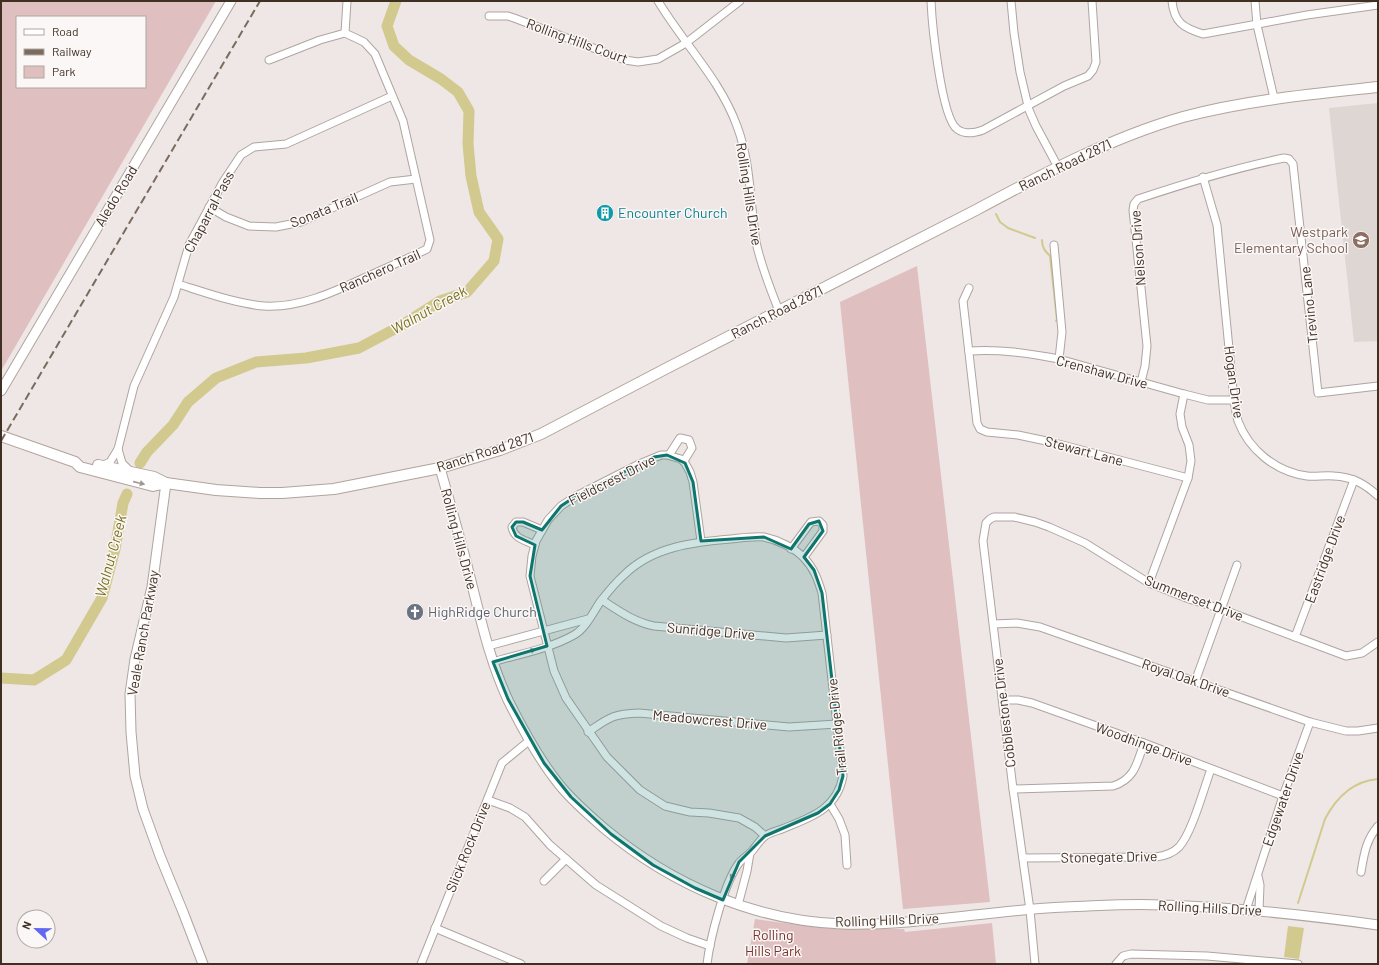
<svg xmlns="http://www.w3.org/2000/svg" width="1379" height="965" viewBox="0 0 1379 965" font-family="Barlow,sans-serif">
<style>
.built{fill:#ded6d3}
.green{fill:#dfbfbf;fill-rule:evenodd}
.water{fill:#d2c98e}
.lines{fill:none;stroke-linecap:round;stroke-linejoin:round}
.stream{stroke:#d2c98e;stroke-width:2}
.river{stroke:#d2c98e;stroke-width:11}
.minor-casing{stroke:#afa5a0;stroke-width:9}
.tertiary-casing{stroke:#afa5a0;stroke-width:11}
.secondary-casing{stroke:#b2a39a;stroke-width:12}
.minor{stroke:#fff;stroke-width:7}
.tertiary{stroke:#fff;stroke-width:9}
.secondary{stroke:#fff;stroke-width:10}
.rail{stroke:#7b6b5f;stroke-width:2;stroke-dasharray:8 4;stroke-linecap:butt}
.oneway{fill:#a09892}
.marked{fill:#0f766e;fill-opacity:0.2;stroke:#0f766e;stroke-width:3;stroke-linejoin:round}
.labels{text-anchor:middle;stroke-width:3;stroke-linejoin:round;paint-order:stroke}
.street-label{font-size:14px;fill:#403024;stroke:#faf7f6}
.culture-label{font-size:14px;fill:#0d838f;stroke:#faf7f6;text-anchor:start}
.education-label{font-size:14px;fill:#785e54;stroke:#faf7f6;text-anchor:end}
.worship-label{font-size:14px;fill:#5b616d;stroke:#faf7f6;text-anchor:start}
.park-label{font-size:14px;fill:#77352e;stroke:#faf7f6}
.water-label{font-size:15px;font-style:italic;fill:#7c701e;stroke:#faf7f6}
</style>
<rect width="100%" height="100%" fill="#eee7e5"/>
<path class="built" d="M 1378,103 L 1378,341 L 1354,342 L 1329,108 Z"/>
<g class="green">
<path d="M 1,1 L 216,1 L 1,371 ZM 17,17 L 145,17 L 145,87 L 17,87 Z"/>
<path d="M 917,266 L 990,902 L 903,909 L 840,302 Z"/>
<path d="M 755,919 L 820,928 L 904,929 L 905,932 L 992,923 L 996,964 L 747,964 Z"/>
</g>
<path class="water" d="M 1288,926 L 1304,928 L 1299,959 L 1284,957 Z"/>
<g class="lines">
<g class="stream">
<path d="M 996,214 L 1000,222 L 1008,228 L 1035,238"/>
<path d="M 1042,240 C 1042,248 1045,251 1050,256 L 1057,320 L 1056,321"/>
<path d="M 1298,903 L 1325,819 C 1336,798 1353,781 1378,779"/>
</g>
<g class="river">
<path d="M 140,463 L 147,452 L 173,425 L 188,402 L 216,378 L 256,362 L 306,358 L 359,348 L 404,324 L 440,301 L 467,292 L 494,261 L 498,239 L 479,212 L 471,176 L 468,144 L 469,111 L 458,92 L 441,79 L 409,60 L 394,46 L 387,26 L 396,1"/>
<path d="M 1,678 L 34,680 L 66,660 L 102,598 L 115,549 L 123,503 L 127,494"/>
</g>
<defs>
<g id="minor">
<path d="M 658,1 C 683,43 720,79 737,126 C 751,163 750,203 756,242 C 761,266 770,288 779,311"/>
<path d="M 931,1 C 932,23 941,117 957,129 C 965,135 975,133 983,130 L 1064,86 L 1088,76 L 1093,70 L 1096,62 L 1092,1"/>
<path d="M 1011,1 L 1014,33 L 1020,72 L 1029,110 L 1036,126 L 1058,167"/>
<path d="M 1172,1 C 1174,23 1184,28 1203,34 L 1307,15 L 1378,5"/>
<path d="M 1255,1 L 1257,25 L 1274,98"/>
<path d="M 489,16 L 508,16 L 514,18 L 625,60 L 638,62 L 658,59 L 686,43 L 740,1"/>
<path d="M 345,33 L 347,1"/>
<path d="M 1203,177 L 1217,225 L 1234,400 C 1235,406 1236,414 1238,421 C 1249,450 1276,472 1307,476 C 1316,477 1325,475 1334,476 C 1353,477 1365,484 1378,496"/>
<path d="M 209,207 L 226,217 L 249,226 L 276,227 L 301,222 L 390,182 L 416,179"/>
<path d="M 1054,245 L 1062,332 L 1059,359"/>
<path d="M 178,284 C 204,292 237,304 264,306 C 300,308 334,292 366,277 C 386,268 407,259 427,249 L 430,240 L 403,121 L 375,54 L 364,42 L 345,33 L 320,40 L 269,60"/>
<path d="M 969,288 L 963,301 L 977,423 L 980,429 L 987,432 L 1018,435 L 1051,442 L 1188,478"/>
<path d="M 969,351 C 1001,349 1027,353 1059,359 L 1184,394 L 1208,400 L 1234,400"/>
<path d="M 1141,382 L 1145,366 L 1147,346 L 1133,210 L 1134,204 L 1138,199 C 1186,183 1234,168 1284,158 L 1289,159 L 1293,164 L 1318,393 L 1378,386"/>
<path d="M 118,449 L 122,463 L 131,472"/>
<path d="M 669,455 L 680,438 L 689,440 L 692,448 L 684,461"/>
<path d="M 102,466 L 110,462 L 118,449 L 134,386 L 174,297 L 189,245 L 223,182 L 241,155 L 254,147 L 286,144 L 392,96"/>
<path d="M 701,541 L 693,482 L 690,472 L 685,463 L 681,459 L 667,455 L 661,455 L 637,465 L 576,496 L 561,506 L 548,520 L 536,541 L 532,556 L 530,576 L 554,671 L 566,698 L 607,757 L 640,790 L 665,806 L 690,812 L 709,813 L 739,818 L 755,827 L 765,836"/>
<path d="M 535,545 C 525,540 514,539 512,527 L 516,522 L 523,522 L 542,530"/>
<path d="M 791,549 L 811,522 L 819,521 L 823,525 L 823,531 L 804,557"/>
<path d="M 1149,583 L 1188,478 L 1191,461 L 1189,445 L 1182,427 L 1180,414 L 1184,394"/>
<path d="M 602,600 C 619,611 634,622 654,626 L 786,638 L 827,635"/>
<path d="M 994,624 L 1017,623 L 1040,627 L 1310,722 L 1346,731 L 1358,731 L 1378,728"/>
<path d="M 1295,637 L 1354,480"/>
<path d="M 488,646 L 588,619"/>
<path d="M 493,662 C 519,654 549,649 574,635 C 585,629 593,613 600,602 C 607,593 615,583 624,575 C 652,547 693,542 731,539 C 741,538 754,536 764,537 C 778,540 795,548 804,558 C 814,568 818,580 822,593 L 843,776 C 837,810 809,818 782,829 C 777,831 769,833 765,836 C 760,840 756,846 753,850 C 749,855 743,858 739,863 C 724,883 710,939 707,964"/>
<path d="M 1195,682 L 1237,565"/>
<path d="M 1003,700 L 1018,700 L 1032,703 L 1144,743 L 1283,796"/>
<path d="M 588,732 C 609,718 612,714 639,713 L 789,727 L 837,724"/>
<path d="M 1013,789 L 1113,786 C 1135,779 1137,763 1144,743"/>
<path d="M 488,800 L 510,808 L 525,817 L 550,845 L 596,885 L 661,926 L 687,938 L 710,946"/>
<path d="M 830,804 L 839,819 L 845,835 L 847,865"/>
<path d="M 1023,858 L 1156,857 C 1164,856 1173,853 1179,847 C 1192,833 1204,788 1211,769"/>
<path d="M 1361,872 C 1364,854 1366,840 1378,826"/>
<path d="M 1258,876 L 1260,885 L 1259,911"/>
<path d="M 544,881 L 566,859"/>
<path d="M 738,905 L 747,871 L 750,853"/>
<path d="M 1246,910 L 1283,796 L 1310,722"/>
<path d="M 435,928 L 521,964"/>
<path d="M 421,964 L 502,763 L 530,740"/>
<path d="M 1035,964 L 1030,910 L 1013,789 L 983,541 L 986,523 L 990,519 L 994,517 L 1014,517 L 1035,522 L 1049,527 L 1085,543 L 1149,583 L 1189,599 L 1221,609 L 1346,656 L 1362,653 L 1378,642"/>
<path d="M 1116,964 L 1123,956 L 1131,954 L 1207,956 L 1298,964"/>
</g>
<g id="tertiary">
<path d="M 1,391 L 231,1"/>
<path d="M 440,468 C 450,503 460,538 469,573 C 480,616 489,659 508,700 C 522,728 538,758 558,783 C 571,800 589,815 605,829 C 672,885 755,921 842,924 C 917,926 991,910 1065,907 C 1097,906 1130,903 1162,905 C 1234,907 1306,915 1378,925"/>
<path d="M 166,483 L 152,587 L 135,659 L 130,694 L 131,732 L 135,776 L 143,809 L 160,856 L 183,912 L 203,964"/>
</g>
<g id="secondary">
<path d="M 1,436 L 75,462 L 80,467 L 153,486 L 166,483 L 216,490 L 260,493 L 282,493 L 334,489 L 440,468 L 500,450 L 541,434 L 669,367 L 976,210 C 1043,174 1110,138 1183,117 C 1247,100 1313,94 1378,87"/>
<path d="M 98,465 L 154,477 L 166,483"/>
</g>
</defs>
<use href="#minor" class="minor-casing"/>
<use href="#tertiary" class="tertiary-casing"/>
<use href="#secondary" class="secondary-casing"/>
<use href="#minor" class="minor"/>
<use href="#tertiary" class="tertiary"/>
<use href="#secondary" class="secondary"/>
<path class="rail" d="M 1,441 L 260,1"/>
</g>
<defs><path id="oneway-solid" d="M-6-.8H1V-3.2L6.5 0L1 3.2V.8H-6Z"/></defs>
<g class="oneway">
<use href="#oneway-solid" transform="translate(139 483) rotate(13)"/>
<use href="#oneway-solid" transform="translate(530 651) rotate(-16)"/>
<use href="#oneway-solid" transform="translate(733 874) rotate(117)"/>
</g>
<path class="marked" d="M 667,455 L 685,463 L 693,482 L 701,541 L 764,537 L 791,549 L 809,524 L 819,521 L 823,531 L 804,557 L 814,570 L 822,593 L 843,776 L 839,790 L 830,804 L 818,813 L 765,836 L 739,862 L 723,900 L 695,888 L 653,865 L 611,834 L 571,797 L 544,763 L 508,699 L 493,662 L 547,646 L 530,576 L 535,545 L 516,536 L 512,527 L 516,522 L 523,522 L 542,530 L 561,506 L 576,496 L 654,457 Z"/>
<defs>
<symbol id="building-disc" viewBox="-11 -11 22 22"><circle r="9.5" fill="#0f9aa8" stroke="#faf7f6"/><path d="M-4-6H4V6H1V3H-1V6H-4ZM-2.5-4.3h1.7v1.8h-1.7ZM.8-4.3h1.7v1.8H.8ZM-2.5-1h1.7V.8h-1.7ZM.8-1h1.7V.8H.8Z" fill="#fff"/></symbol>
<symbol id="school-disc" viewBox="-11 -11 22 22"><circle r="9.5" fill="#8d6e63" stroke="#faf7f6"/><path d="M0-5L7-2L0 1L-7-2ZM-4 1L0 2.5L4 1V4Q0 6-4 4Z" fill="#fff"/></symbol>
<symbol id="church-disc" viewBox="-11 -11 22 22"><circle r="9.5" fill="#6b7280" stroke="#faf7f6"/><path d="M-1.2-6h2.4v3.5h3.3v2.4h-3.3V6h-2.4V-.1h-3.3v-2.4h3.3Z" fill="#fff"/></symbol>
</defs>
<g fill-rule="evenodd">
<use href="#building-disc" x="595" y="203" width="20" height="20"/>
<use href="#school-disc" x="1351" y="230" width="20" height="20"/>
<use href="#church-disc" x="405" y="602" width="20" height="20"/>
</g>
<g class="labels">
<g class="street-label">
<text transform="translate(577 41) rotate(20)" y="5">Rolling Hills Court</text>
<text transform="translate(1065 165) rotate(-26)" y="5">Ranch Road 2871</text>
<text transform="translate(749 194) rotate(81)" y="5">Rolling Hills Drive</text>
<text transform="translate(116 196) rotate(-59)" y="5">Aledo Road</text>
<text transform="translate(324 210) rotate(-22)" y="5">Sonata Trail</text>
<text transform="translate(209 212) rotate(-62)" y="5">Chaparral Pass</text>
<text transform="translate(1138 248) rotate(-94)" y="5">Nelson Drive</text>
<text transform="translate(380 271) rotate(-24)" y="5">Ranchero Trail</text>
<text transform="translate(1309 305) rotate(-96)" y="5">Trevino Lane</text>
<text transform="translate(777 312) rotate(-27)" y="5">Ranch Road 2871</text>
<text transform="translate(1102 372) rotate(15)" y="5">Crenshaw Drive</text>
<text transform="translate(1234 382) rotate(82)" y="5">Hogan Drive</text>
<text transform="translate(1084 451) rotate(15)" y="5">Stewart Lane</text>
<text transform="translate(485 452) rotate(-18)" y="5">Ranch Road 2871</text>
<text transform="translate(612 480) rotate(-27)" y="5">Fieldcrest Drive</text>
<text transform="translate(459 539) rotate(75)" y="5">Rolling Hills Drive</text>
<text transform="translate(1325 559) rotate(-70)" y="5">Eastridge Drive</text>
<text transform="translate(1194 598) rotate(21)" y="5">Summerset Drive</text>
<text transform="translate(711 631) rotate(5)" y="5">Sunridge Drive</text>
<text transform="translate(143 633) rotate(-80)" y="5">Veale Ranch Parkway</text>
<text transform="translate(1186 678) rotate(19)" y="5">Royal Oak Drive</text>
<text transform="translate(1004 713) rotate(-97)" y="5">Cobblestone Drive</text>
<text transform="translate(710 720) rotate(5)" y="5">Meadowcrest Drive</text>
<text transform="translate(837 727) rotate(-96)" y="5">Trail Ridge Drive</text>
<text transform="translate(1144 744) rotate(20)" y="5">Woodhinge Drive</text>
<text transform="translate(1283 799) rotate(-71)" y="5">Edgewater Drive</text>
<text transform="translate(468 847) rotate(-68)" y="5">Slick Rock Drive</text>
<text transform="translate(1109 857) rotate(-1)" y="5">Stonegate Drive</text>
<text transform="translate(1210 908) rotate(3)" y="5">Rolling Hills Drive</text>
<text transform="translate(887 920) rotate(-2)" y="5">Rolling Hills Drive</text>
</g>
<g class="culture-label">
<text x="618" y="218">Encounter Church</text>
</g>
<g class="education-label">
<text x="1348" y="237">Westpark<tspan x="1348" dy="16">Elementary School</tspan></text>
</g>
<g class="worship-label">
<text x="428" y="617">HighRidge Church</text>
</g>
<g class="park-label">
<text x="773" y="940">Rolling<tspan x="773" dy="16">Hills Park</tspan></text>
</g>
<g class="water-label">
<text transform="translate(429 310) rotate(-29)" y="5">Walnut Creek</text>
<text transform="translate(111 556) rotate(-75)" y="5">Walnut Creek</text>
</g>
</g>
<rect width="1379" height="965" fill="none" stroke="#403024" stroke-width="4"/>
<rect x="16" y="16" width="130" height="72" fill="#faf7f6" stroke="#b0a7a2"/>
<rect x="24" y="29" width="20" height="6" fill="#ffffff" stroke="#b0a7a2"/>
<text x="52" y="36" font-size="12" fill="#403024">Road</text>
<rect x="24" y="49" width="20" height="6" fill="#7b6b5f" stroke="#b0a7a2"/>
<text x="52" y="56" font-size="12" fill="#403024">Railway</text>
<rect x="24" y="66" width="20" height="12" fill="#dfbfbf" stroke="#b0a7a2"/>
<text x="52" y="76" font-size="12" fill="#403024">Park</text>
<g transform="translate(36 929) rotate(292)"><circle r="19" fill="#faf7f6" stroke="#b0a7a2"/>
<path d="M0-3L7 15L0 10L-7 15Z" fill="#6168f0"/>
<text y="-6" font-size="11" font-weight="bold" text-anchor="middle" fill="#403024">N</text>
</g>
</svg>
